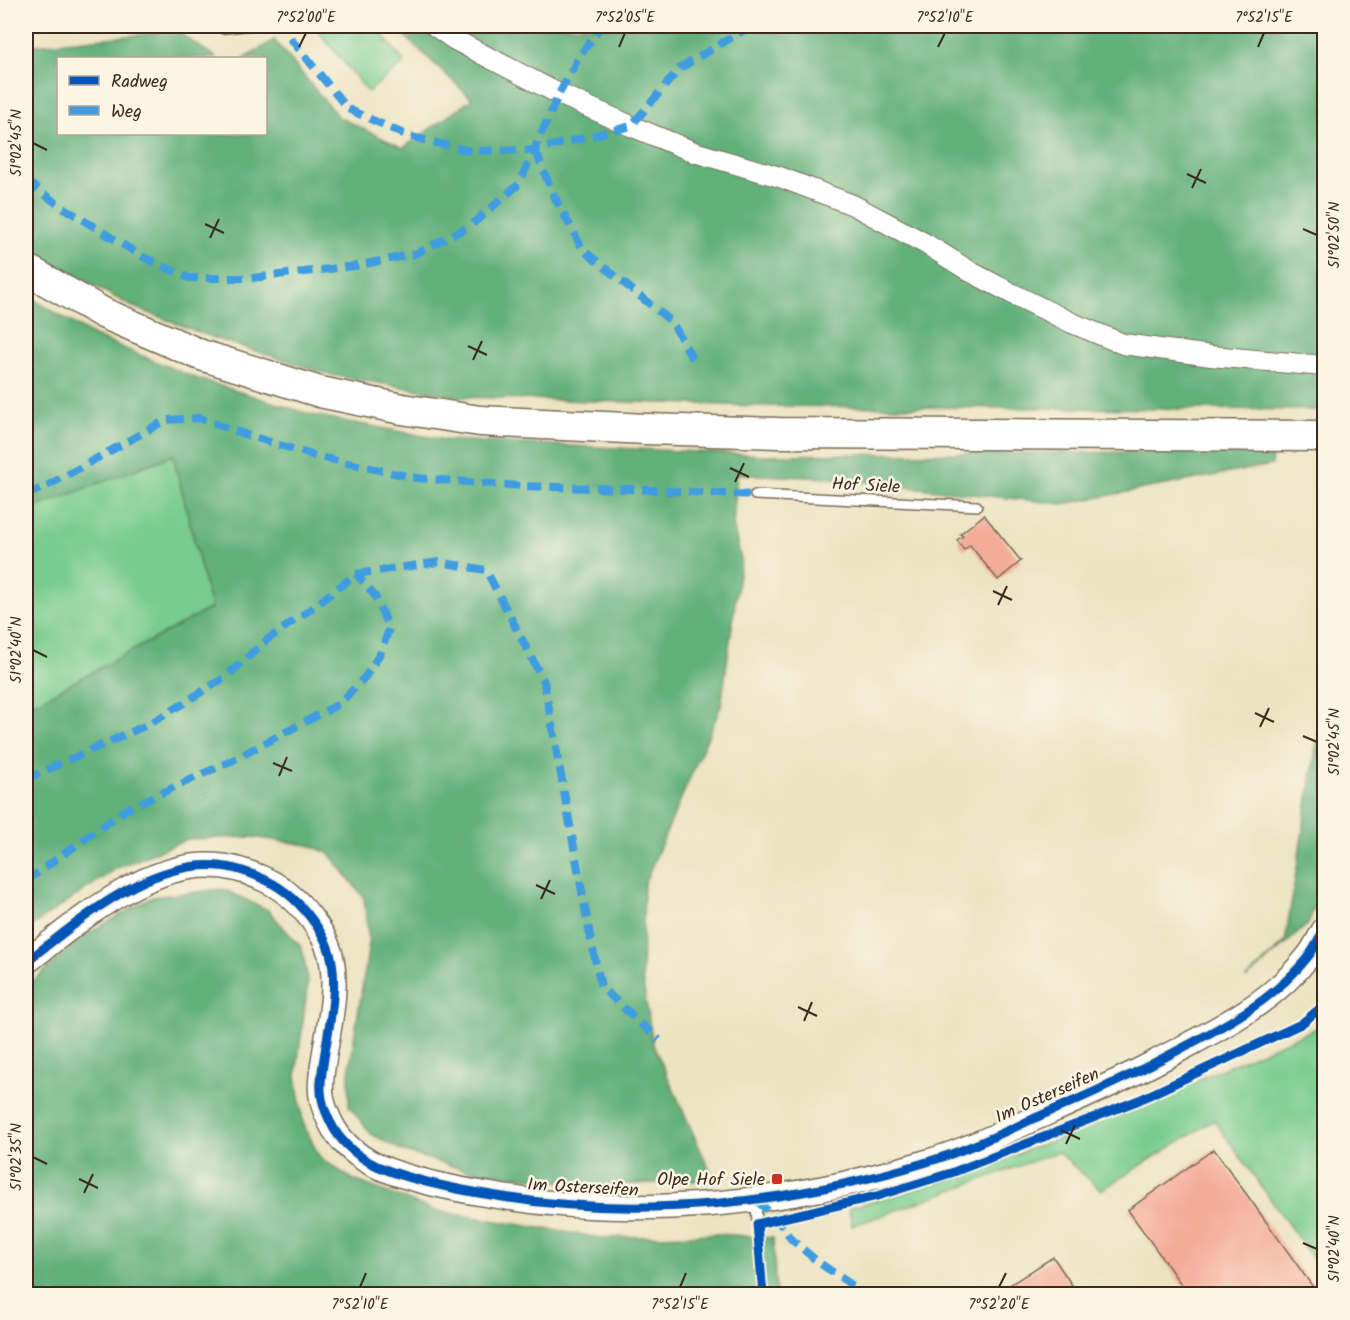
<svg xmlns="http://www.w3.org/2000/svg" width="1350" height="1320" viewBox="0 0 1350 1320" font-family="Kalam,sans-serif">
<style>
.green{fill:#78cc8f;stroke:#5a7b56;stroke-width:1.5}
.forest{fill:#62b07a;stroke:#4e6d4c;stroke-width:1.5}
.building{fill:#f4ac99}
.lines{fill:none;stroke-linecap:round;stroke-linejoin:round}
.service-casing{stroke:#796b57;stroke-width:12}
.minor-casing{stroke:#796b57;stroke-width:22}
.tertiary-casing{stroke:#796b57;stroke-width:27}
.primary-casing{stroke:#796b57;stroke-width:33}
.service{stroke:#fff;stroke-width:9}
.minor{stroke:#fff;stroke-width:20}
.tertiary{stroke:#fff;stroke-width:24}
.primary{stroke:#fff;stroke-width:30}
.quiet{stroke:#3f9ce0;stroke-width:8;stroke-dasharray:15 8;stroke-linecap:butt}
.cycleway-casing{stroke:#fcf5e5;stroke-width:13}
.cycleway{stroke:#0057b8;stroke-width:9}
.ticks{fill:none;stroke:#3b2a1e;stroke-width:2}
.poi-dot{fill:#c8321e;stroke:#fcf5e5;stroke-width:2}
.labels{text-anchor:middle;stroke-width:5;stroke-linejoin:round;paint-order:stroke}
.street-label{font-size:18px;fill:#3b2a1e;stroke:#fcf5e5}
.poi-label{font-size:18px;fill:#3b2a1e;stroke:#fcf5e5;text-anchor:end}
.neatline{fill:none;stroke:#3b2a1e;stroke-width:2}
.ticks-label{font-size:15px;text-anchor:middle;fill:#3b2a1e}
</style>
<rect width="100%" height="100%" fill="#fcf5e5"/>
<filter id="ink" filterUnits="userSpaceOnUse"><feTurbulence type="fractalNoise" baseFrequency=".0167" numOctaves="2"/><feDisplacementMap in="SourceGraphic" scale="12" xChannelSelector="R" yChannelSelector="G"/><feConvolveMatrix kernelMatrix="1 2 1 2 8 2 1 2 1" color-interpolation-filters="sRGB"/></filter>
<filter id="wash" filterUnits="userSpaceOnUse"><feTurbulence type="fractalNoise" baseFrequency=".008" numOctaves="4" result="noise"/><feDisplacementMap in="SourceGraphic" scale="24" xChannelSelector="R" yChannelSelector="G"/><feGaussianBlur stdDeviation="1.35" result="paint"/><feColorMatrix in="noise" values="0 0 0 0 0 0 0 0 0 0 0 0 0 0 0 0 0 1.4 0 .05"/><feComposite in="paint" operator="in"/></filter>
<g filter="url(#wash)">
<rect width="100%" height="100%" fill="#ebe3c1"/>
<g class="green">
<path d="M 314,26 L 375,26 L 405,63 L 368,92 Z"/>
<path d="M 173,455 L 211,608 L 26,708 L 26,511 Z"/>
<path d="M 1324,1025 L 1324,1274 L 1214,1120 L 1101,1190 L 1058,1152 L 852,1226 L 849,1208 L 958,1177 L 1090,1126 Z"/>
</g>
<g class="forest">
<path d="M 394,26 L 1324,26 L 1324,410 L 759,406 L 461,397 L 331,375 L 214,338 L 131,306 L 26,248 L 26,46 L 176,31 L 217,58 L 58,58 L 58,134 L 266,134 L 266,58 L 245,58 L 274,40 L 338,117 L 403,148 L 472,99 Z"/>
<path d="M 26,295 L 94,336 L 193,377 L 312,415 L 445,440 L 764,455 L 1271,451 L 1272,465 L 1063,504 L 829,478 L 737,474 L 733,524 L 741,560 L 721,706 L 644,884 L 642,978 L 653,1044 L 714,1180 L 598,1186 L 465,1170 L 405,1152 L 371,1134 L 349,1106 L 349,1071 L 369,944 L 364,898 L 329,853 L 308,845 L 252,837 L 188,839 L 117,868 L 26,930 L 26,708 L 211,608 L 173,455 L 26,511 Z"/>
<path d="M 1324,698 L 1324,880 L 1308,924 L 1246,979 L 1285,942 Z"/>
<path d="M 223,889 L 268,910 L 302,948 L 308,982 L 296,1076 L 303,1123 L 320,1158 L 354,1180 L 436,1211 L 601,1238 L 717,1234 L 773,1238 L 776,1294 L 26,1294 L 26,987 L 85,935 L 152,897 Z"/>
</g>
<g id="blocks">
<g class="building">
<path d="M 220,26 L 270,26 L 271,28 L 221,34 Z"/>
<path d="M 984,515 L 1021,561 L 998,580 L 970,545 L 964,550 L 957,540 L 963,536 L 960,534 Z"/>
<path d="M 1214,1149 L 1318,1294 L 1188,1294 L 1128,1210 Z"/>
<path d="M 1053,1257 L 1078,1294 L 996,1294 Z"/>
</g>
</g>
</g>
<g filter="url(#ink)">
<use href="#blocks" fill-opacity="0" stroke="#796b57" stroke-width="1.5"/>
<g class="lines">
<defs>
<g id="service">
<path d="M 755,495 L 977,506"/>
<path d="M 756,1200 L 757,1224"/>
</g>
<path id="minor" d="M 435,26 L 455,40 L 559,94 L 631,126 L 694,152 L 780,177 L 853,205 L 926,244 L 971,272 L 1011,293 L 1072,323 L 1123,344 L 1211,356 L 1324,366"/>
<path id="tertiary" d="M 26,962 C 82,919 159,849 236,869 C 244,871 252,874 259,877 C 279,885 297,900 310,917 C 318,927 326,940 330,953 C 339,985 329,1026 324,1058 C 322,1072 319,1086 322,1099 C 324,1110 329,1120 334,1129 C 344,1145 360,1158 377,1166 C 412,1181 459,1190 497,1196 C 636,1220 792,1204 927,1162 C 964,1151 998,1135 1033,1119 C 1074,1101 1114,1084 1152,1064 C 1208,1034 1267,1008 1307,958 C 1314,950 1319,939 1324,930"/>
<path id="primary" d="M 26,269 L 103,313 L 201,355 L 320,392 L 402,409 L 480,421 L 647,429 L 779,433 L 1324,436"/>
</defs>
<use href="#service" class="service-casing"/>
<use href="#minor" class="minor-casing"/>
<use href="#tertiary" class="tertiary-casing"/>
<use href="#primary" class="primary-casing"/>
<use href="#service" class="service"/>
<use href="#minor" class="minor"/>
<use href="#tertiary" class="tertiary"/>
<use href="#primary" class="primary"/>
<g class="quiet">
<path d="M 290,38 L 348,109 L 408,136 L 470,151 L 535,150 L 631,126 L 680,68 L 751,26"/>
<path d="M 535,150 L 554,196 L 583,250 L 672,322 L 696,365"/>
<path d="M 26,181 L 59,205 L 143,257 L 189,278 L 252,278 L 355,266 L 415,254 L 470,226 L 519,184 L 559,94 L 579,57 L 601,26"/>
<path d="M 26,495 L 45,487 L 166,420 L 199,418 L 241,433 L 315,456 L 416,478 L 521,486 L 629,489 L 755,495"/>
<path d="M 26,779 L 151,723 L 224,678 L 268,639 L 311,609 L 356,574 L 439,562 L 486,570 L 544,682 L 591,941 L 601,987 L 659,1040"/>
<path d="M 26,881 L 125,810 L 233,760 L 339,704 L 365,677 L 381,652 L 389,629 L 375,596 L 356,574"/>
<path d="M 756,1200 L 776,1218 L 791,1239 L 818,1262 L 865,1294"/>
</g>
<defs>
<g id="cycleway">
<path d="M 26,962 C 82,919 159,849 236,869 C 244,871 252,874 259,877 C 279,885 297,900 310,917 C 318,927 326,940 330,953 C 339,985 329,1026 324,1058 C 322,1072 319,1086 322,1099 C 324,1110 329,1120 334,1129 C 344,1145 360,1158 377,1166 C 412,1181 459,1190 497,1196 C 636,1220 792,1204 927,1162 C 964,1151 998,1135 1033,1119 C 1074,1101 1114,1084 1152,1064 C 1208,1034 1267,1008 1307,958 C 1314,950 1319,939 1324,930"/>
<path d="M 763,1294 L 757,1224 L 877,1196 L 951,1173 L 1139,1100 L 1301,1024 L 1324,1005"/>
</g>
</defs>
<use href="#cycleway" class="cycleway-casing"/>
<use href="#cycleway" class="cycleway"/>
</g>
</g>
<path class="ticks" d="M 299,47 L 306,33M 619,47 L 625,33M 938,47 L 945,33M 1258,47 L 1264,33M 33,143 L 47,150M 1187,174 L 1206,183M 1192,188 L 1201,169M 205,224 L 224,233M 1303,229 L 1317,235M 210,238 L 219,219M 468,346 L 487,355M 473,360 L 482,341M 730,468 L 749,477M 735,482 L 744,463M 993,591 L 1012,600M 998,605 L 1007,586M 33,650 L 47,657M 1255,713 L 1274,722M 1260,727 L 1269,708M 1303,736 L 1317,742M 273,763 L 292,771M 279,776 L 287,757M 536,885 L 555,894M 541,899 L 550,880M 798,1007 L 817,1016M 804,1021 L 812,1002M 1061,1130 L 1080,1139M 1066,1144 L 1075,1125M 33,1157 L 47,1164M 79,1179 L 98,1188M 84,1193 L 93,1174M 1303,1243 L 1317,1249M 360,1287 L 366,1273M 680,1287 L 686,1273M 999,1287 L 1006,1273"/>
<rect class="poi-dot" x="771" y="1173" width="12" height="12" rx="3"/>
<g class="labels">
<g class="street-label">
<text transform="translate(866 485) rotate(3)" y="6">Hof Siele</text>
<text transform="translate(1047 1095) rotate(-24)" y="6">Im Osterseifen</text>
<text transform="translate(583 1187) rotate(3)" y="6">Im Osterseifen</text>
</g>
<g class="poi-label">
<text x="765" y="1185">Olpe Hof Siele</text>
</g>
</g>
<rect width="1350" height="1320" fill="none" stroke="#fcf5e5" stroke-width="66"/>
<rect x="57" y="57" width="210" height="78" fill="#fcf5e5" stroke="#afa495" stroke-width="1.5"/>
<rect x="69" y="76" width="30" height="9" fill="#0057b8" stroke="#afa495" stroke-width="1.5"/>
<text x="111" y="87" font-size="18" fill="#3b2a1e">Radweg</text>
<rect x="69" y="106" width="30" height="9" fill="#3f9ce0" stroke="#afa495" stroke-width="1.5"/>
<text x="111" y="117" font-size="18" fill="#3b2a1e">Weg</text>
<rect x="33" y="33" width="1284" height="1254" class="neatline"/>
<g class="ticks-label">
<text x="306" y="22">7°52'00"E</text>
<text x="625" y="22">7°52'05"E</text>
<text x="945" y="22">7°52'10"E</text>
<text x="1264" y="22">7°52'15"E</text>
<text transform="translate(16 143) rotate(-90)" y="5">51°02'45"N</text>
<text transform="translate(1334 235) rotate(-90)" y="5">51°02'50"N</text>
<text transform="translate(16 650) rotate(-90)" y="5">51°02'40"N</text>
<text transform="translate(1334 742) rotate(-90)" y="5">51°02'45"N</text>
<text transform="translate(16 1157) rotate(-90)" y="5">51°02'35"N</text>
<text transform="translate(1334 1249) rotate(-90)" y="5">51°02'40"N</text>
<text x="360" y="1309">7°52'10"E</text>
<text x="680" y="1309">7°52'15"E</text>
<text x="999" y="1309">7°52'20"E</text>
</g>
</svg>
